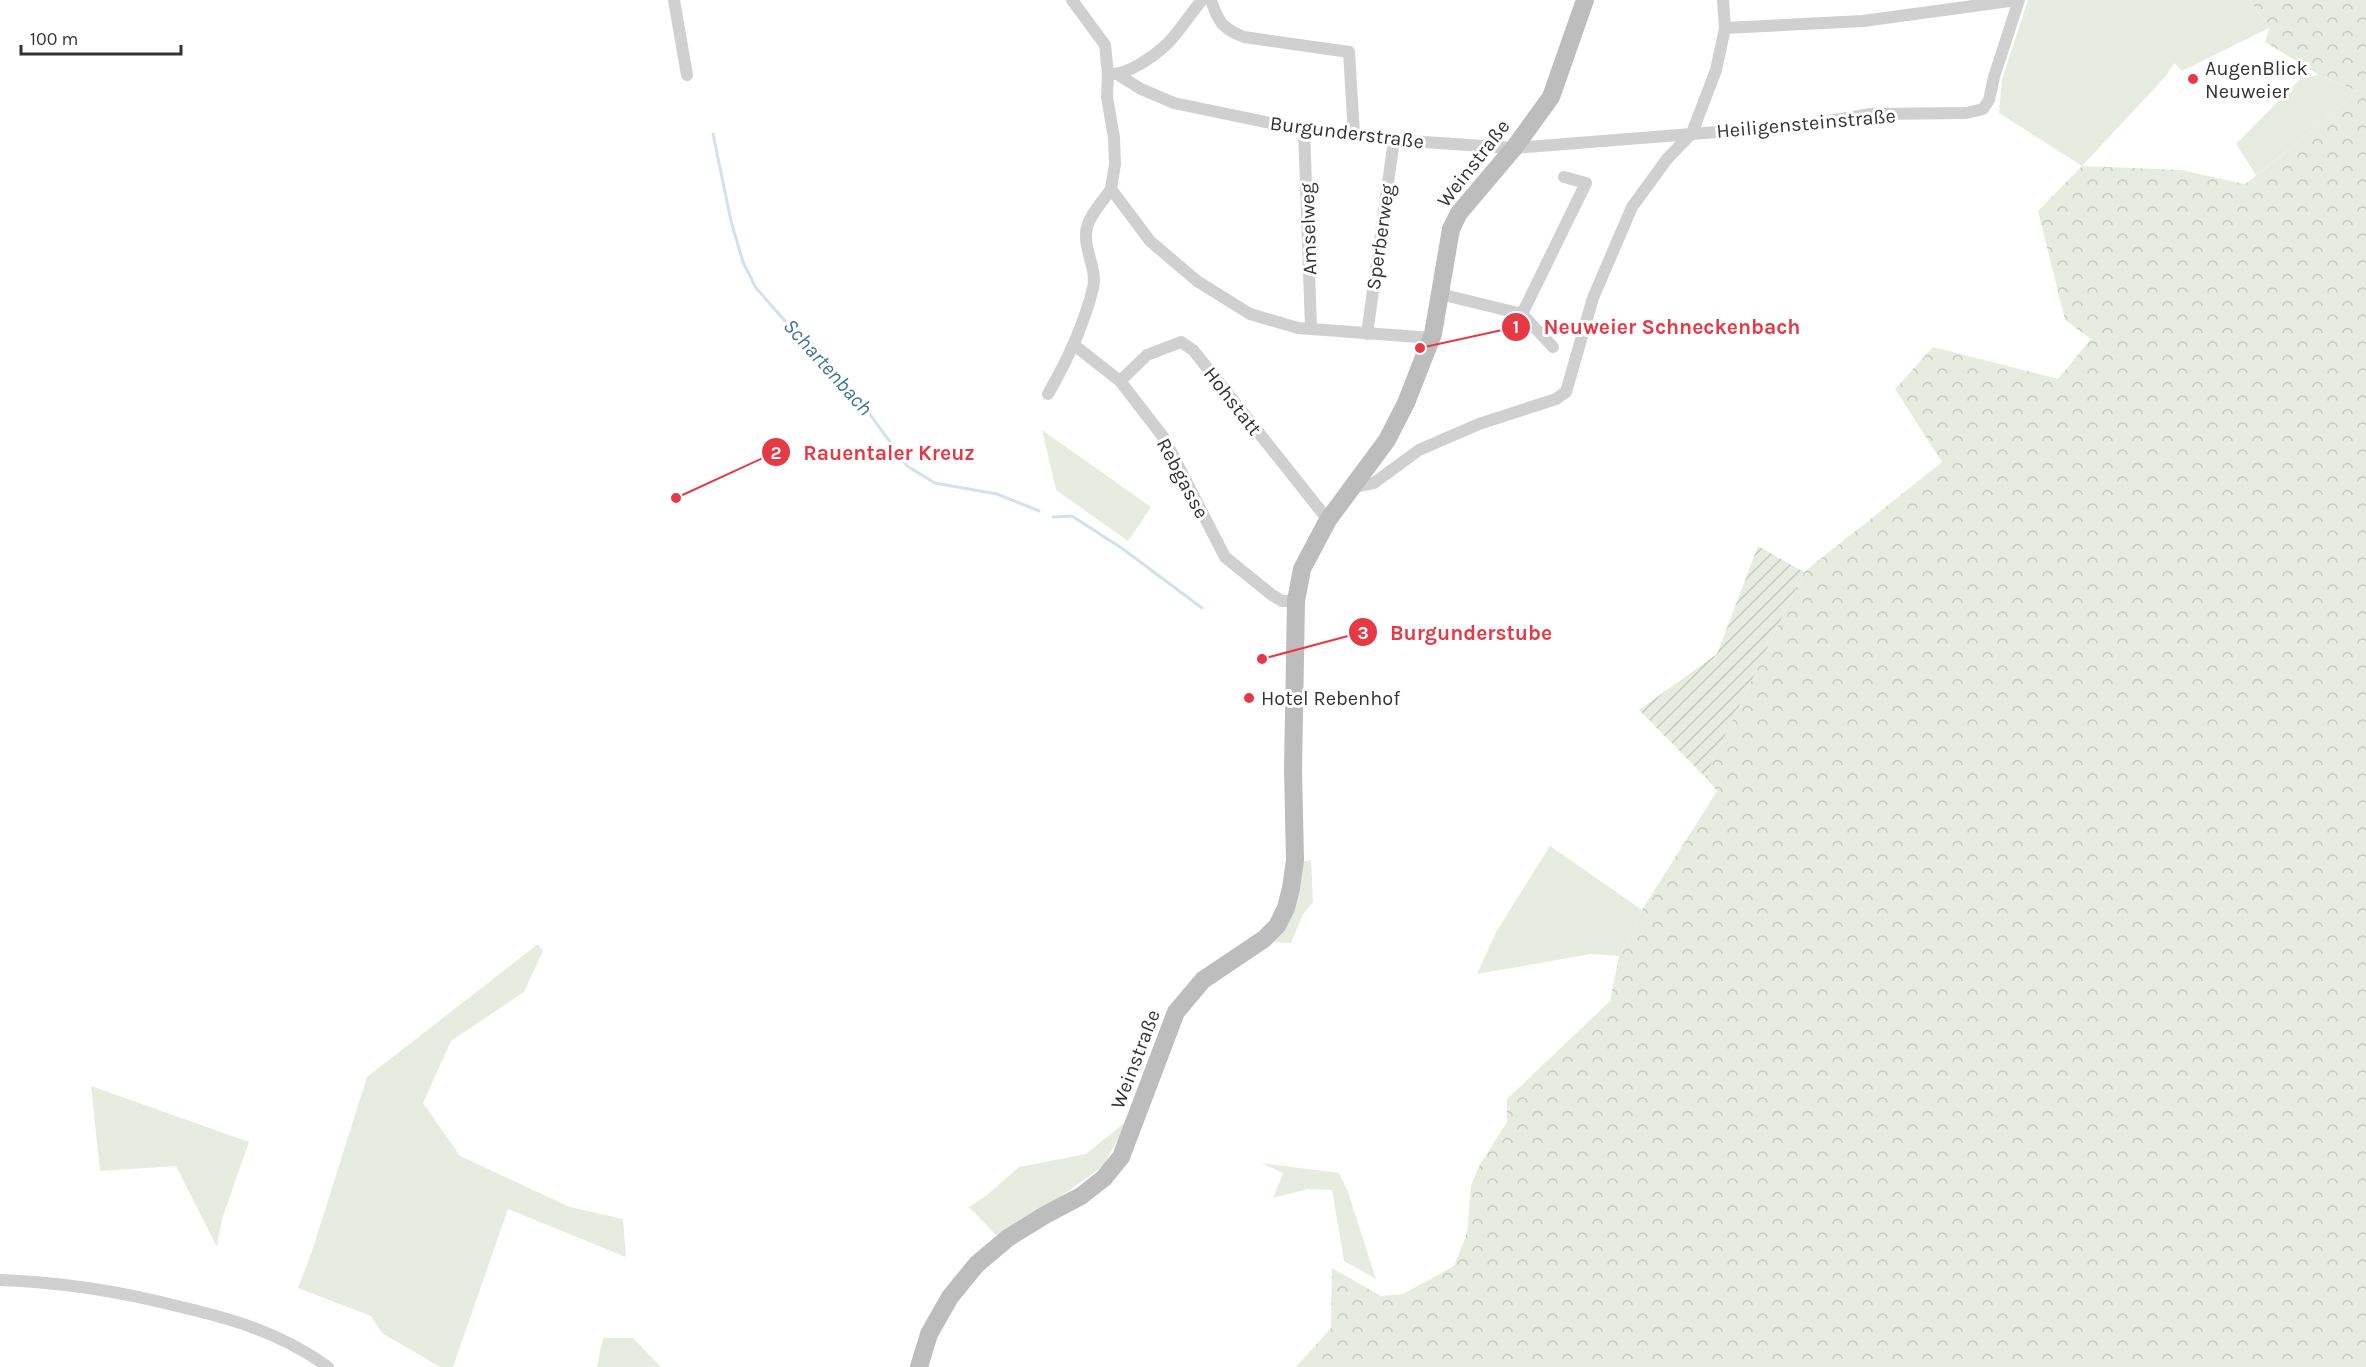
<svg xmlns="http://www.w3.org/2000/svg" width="2366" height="1367" viewBox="0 0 2366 1367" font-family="Karla,sans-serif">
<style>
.grass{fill:#e6ecdf}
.forest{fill:url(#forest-crowns)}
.garden{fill:url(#garden-furrows)}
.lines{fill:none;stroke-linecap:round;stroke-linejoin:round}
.stream{stroke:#cfe2ee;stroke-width:3}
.street{stroke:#d0d0d0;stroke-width:12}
.secondary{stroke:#bdbdbd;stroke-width:18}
.poi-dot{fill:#e63946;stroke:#fff;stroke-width:2}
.labels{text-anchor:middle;stroke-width:6;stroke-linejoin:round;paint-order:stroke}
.poi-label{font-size:20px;fill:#333;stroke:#fff;text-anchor:start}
.street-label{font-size:20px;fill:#333;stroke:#fff}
.water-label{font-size:21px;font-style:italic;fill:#3f7597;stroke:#fff}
.leader{fill:none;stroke:#e63946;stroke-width:2}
.callout-dot{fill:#e63946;stroke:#fff;stroke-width:2}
.mark-label{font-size:18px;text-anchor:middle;font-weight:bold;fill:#fff}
.callout-label{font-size:21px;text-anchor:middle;font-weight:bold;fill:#e63946;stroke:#fff;stroke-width:6;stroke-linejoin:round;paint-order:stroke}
</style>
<defs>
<pattern id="forest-crowns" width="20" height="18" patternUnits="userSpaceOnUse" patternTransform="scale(1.5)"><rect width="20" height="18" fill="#e6ecdf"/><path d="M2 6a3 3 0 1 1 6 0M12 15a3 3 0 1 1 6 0" fill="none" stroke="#c6cbc0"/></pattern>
<pattern id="garden-furrows" width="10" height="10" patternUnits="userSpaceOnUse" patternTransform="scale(1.5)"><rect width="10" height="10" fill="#e6ecdf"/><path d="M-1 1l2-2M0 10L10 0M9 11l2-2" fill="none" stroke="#c6cbc0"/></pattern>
</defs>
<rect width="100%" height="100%" fill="#fff"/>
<g class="grass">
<path d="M 2028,0 L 2250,0 L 2269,28 L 2182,71 L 2174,63 L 2166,76 L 2082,166 L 1999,113 L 2002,79 Z"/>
<path d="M 2319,75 L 2357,91 L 2294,146 L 2256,175 L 2236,144 L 2301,78 Z"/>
<path d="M 1042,430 L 1151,507 L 1128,541 L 1056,490 Z"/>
<path d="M 1550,846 L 1642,910 L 1619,956 L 1591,954 L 1477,974 L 1496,932 Z"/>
<path d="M 1311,860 L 1313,902 L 1303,914 L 1291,943 L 1274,942 L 1284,932 L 1301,862 Z"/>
<path d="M 538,944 L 543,951 L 524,992 L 451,1041 L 423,1103 L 460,1156 L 570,1207 L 623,1219 L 626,1257 L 508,1209 L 453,1367 L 440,1367 L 382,1333 L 371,1316 L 298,1288 L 312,1251 L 367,1077 Z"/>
<path d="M 91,1086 L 249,1142 L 222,1219 L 217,1247 L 176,1166 L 100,1171 Z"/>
<path d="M 1129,1119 L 1103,1166 L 1001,1240 L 969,1207 L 987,1195 L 1019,1167 L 1086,1154 Z"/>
<path d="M 1261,1163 L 1339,1173 L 1348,1192 L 1376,1279 L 1344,1261 L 1332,1190 L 1308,1189 L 1273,1198 L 1283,1173 Z"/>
<path d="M 603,1338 L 633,1338 L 661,1367 L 597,1367 Z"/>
</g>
<path class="forest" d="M 2250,0 L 2366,0 L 2366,1367 L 1296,1367 L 1331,1328 L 1332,1268 L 1381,1296 L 1403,1294 L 1454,1266 L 1467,1233 L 1471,1186 L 1479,1166 L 1507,1122 L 1507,1099 L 1610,1001 L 1619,956 L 1642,910 L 1717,791 L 1705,777 L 1804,572 L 1942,462 L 1895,389 L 1933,347 L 2058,379 L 2091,339 L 2065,320 L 2038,211 L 2082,166 L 2181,170 L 2245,184 L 2294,146 L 2357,91 L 2319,75 L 2265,42 L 2269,28 Z"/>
<path class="garden" d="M 1758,546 L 1804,572 L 1705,777 L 1639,710 L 1717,654 Z"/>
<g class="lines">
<g class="stream">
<path d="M 713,134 L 731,221 L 743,262 L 756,288 L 786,322 L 818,349 L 857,396 L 907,466 L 935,483 L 997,494 L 1039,511"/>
<path d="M 1053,517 L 1072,516 L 1123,549 L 1202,608"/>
</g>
<g class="street">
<path d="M 674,0 L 687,75"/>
<path d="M 1072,0 L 1105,45 L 1108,74 L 1107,97 L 1114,138 L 1115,164 L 1111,189 L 1150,241 L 1197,281 L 1250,314 L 1298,328 L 1432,338"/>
<path d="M 1211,0 C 1218,22 1223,29 1244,37 L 1349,52 L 1354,134"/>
<path d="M 1725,28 L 1863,21 L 2017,0"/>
<path d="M 1110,74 C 1128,75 1154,56 1167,44 C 1180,31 1190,14 1202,0"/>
<path d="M 1117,74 L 1141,89 L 1174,103 L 1304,130 L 1394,140 L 1514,148 L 1806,125 L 1871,114 L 1966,113 L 1983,109 L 1989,100 L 1994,77 L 2019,0"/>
<path d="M 1304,130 L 1311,328"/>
<path d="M 1440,294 L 1522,314 L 1553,347"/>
<path d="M 1522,314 L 1586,183 L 1564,177"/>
<path d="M 1367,334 L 1394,140"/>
<path d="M 1074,345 L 1120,381 L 1164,438 L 1225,557 L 1272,595 L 1282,601 L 1296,601"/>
<path d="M 1120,381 L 1147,355 L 1181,342 L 1193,350 L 1328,520"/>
<path d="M 1048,394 C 1067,361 1084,325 1093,288 C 1098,267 1080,245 1088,224 C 1092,212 1104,200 1111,189"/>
<path d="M 1353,487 L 1374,483 L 1419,450 L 1479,424 L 1556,399 L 1566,392 L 1593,298 L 1632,207 L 1667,159 L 1692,133 L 1716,70 L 1725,28 L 1723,0"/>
<path d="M 0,1280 C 60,1282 118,1291 177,1306 C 233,1319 281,1333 328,1367"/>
</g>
<path class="secondary" d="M 919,1367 L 929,1334 L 950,1297 L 977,1264 L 1008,1238 L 1045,1215 L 1081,1196 L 1104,1178 L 1121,1157 L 1176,1012 L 1203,980 L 1264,939 L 1277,926 L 1286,908 L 1291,888 L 1295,860 L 1293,770 L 1296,601 L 1302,569 L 1328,520 L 1387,440 L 1406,403 L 1433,334 L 1451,229 L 1459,213 L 1514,148 L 1551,97 L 1585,0"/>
</g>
<g class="poi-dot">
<circle cx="2193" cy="79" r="6"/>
<circle cx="1249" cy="698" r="6"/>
</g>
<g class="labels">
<g class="poi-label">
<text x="2205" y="75">AugenBlick<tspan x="2205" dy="23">Neuweier</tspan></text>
<text x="1261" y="705">Hotel Rebenhof</text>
</g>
<g class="street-label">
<text transform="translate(1806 123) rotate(-5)" y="7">Heiligensteinstraße</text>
<text transform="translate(1347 132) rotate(7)" y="7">Burgunderstraße</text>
<text transform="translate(1473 163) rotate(-52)" y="7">Weinstraße</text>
<text transform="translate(1308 229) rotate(-92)" y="7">Amselweg</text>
<text transform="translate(1380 237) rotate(-82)" y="7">Sperberweg</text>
<text transform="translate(1233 401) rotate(52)" y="7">Hohstatt</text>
<text transform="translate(1183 478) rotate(62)" y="7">Rebgasse</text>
<text transform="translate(1135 1059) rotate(-69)" y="7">Weinstraße</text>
</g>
<g class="water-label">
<text transform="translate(828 367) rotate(48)" y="7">Schartenbach</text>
</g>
</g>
<path class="leader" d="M1420 348L1516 327M676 498L776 452M1262 659L1363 632"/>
<g class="callout-dot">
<circle cx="1420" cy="348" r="6"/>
<circle cx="676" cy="498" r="6"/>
<circle cx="1262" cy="659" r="6"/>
<circle cx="1516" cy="327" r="15"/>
<circle cx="776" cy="452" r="15"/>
<circle cx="1363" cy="632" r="15"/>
</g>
<g class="mark-label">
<text x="1516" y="333">1</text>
<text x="776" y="459">2</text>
<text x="1363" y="639">3</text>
</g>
<g class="callout-label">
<text x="1672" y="334">Neuweier Schneckenbach</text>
<text x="889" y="460">Rauentaler Kreuz</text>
<text x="1471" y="640">Burgunderstube</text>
</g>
<path d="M21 45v9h160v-9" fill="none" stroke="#333333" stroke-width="3"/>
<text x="30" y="45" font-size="18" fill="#333333" stroke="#ffffff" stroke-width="4.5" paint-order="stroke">100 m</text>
</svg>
